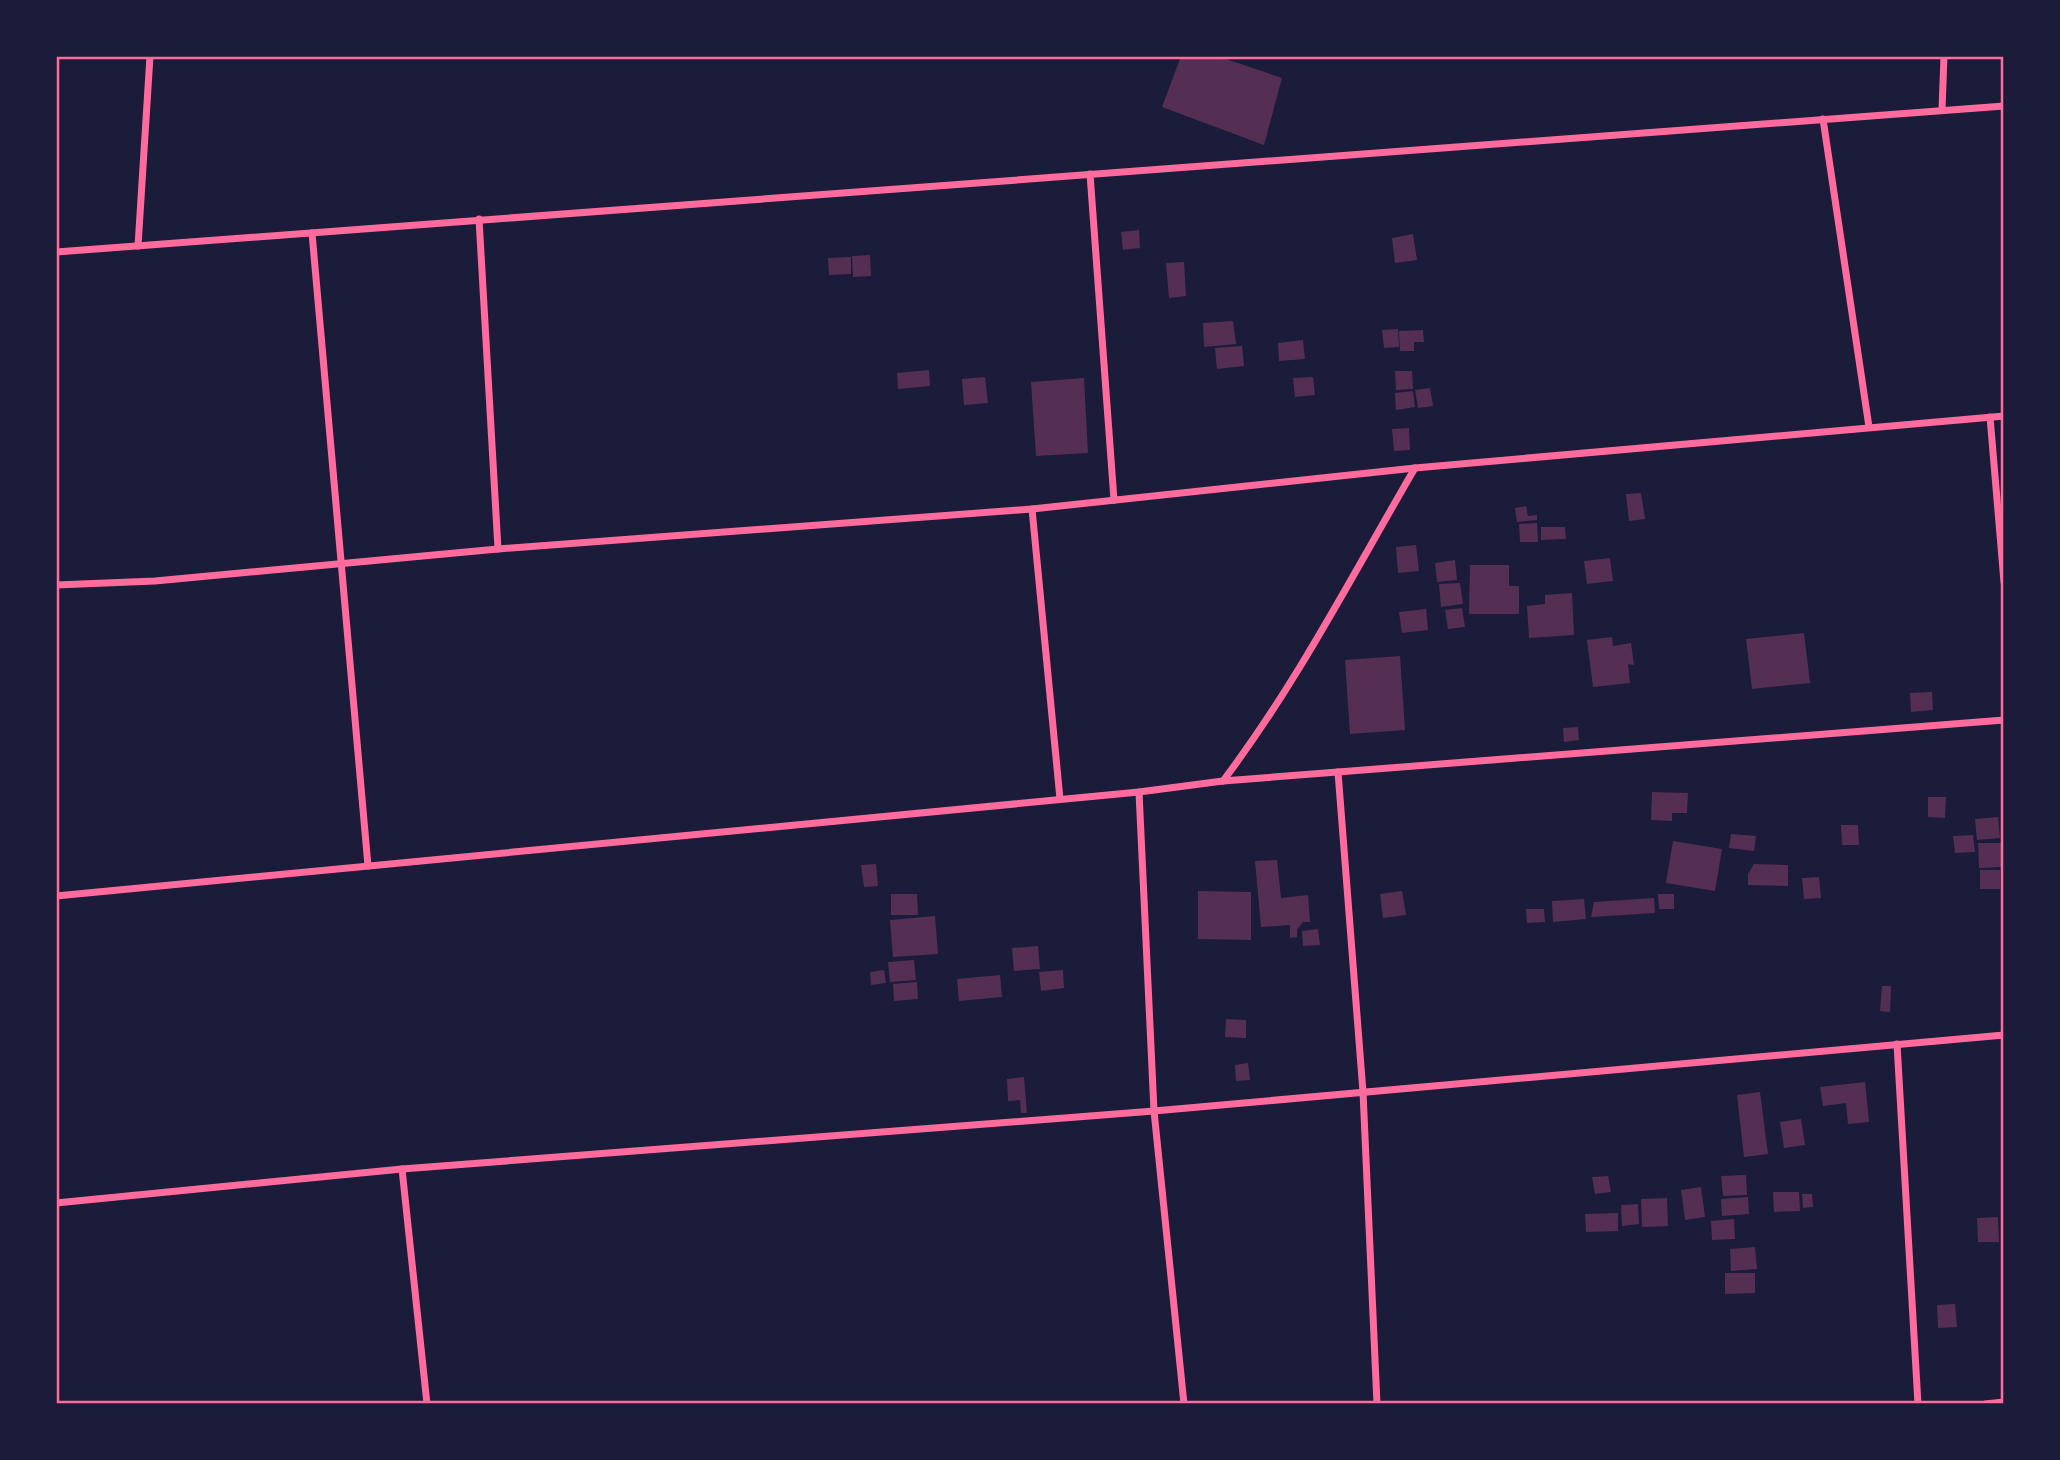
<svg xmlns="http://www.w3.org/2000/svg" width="2060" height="1460" viewBox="0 0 2060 1460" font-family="Roboto,sans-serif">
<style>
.building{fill:#542f53}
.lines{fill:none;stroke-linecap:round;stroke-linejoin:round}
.minor{stroke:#ff6b9d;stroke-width:7}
.neatline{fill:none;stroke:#ff6b9d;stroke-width:2.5}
</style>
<rect width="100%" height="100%" fill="#1b1b3a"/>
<g class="building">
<path d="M 1181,56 L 1217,56 L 1282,78 L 1264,145 L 1162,107 Z"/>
<path d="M 1139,230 L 1140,248 L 1123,250 L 1121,232 Z"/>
<path d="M 1413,234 L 1417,260 L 1395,263 L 1392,238 Z"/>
<path d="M 870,255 L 871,276 L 853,277 L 852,256 Z"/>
<path d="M 851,257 L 851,274 L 829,275 L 828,258 Z"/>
<path d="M 1184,262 L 1186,296 L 1169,298 L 1166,263 Z"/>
<path d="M 1233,321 L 1236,344 L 1204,347 L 1203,323 Z"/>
<path d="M 1398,329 L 1399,347 L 1384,348 L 1382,330 Z"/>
<path d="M 1423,330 L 1424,342 L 1414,342 L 1414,351 L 1400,351 L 1399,331 Z"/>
<path d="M 1303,340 L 1305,359 L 1279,361 L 1278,343 Z"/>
<path d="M 1242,346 L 1244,366 L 1217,369 L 1215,348 Z"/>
<path d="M 929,370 L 930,386 L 898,389 L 897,373 Z"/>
<path d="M 1395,371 L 1412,371 L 1413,389 L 1396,390 Z"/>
<path d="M 985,377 L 988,403 L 964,405 L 962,379 Z"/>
<path d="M 1313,377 L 1315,395 L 1295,397 L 1293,378 Z"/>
<path d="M 1084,378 L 1088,453 L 1036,456 L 1031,382 Z"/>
<path d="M 1430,388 L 1433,406 L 1418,408 L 1415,390 Z"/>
<path d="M 1413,391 L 1415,407 L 1396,410 L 1395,393 Z"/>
<path d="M 1409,428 L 1410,450 L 1394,451 L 1392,429 Z"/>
<path d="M 1641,493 L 1645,519 L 1629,521 L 1626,494 Z"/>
<path d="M 1526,506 L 1528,516 L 1537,515 L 1537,520 L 1517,522 L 1515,508 Z"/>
<path d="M 1537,523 L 1538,542 L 1520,542 L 1519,524 Z"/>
<path d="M 1541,527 L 1565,527 L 1566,539 L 1541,540 Z"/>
<path d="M 1416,545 L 1419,571 L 1398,573 L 1396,547 Z"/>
<path d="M 1610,558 L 1613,581 L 1587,584 L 1584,561 Z"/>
<path d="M 1455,560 L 1457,580 L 1437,582 L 1435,563 Z"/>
<path d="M 1470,565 L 1509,565 L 1509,586 L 1519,586 L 1519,614 L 1469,614 Z"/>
<path d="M 1460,583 L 1463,604 L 1441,607 L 1439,584 Z"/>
<path d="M 1572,593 L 1574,635 L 1529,638 L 1527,606 L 1545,604 L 1545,595 Z"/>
<path d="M 1462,608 L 1465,627 L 1448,629 L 1445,610 Z"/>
<path d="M 1426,609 L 1428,630 L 1402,633 L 1399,612 Z"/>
<path d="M 1804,633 L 1810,683 L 1752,689 L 1746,639 Z"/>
<path d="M 1612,637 L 1613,646 L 1631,643 L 1634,665 L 1628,664 L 1630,683 L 1593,687 L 1587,640 Z"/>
<path d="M 1400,656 L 1405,730 L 1350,734 L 1345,660 Z"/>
<path d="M 1932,692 L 1933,710 L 1911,712 L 1910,693 Z"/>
<path d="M 1578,727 L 1579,740 L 1564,742 L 1563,728 Z"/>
<path d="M 1652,792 L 1688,793 L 1687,813 L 1672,813 L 1672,821 L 1651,820 Z"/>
<path d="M 1928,797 L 1946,797 L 1945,818 L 1928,817 Z"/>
<path d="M 1998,817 L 2000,838 L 1977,840 L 1975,819 Z"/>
<path d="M 1841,825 L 1858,825 L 1859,845 L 1842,845 Z"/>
<path d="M 1731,834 L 1756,836 L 1754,851 L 1729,848 Z"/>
<path d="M 1973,835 L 1975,852 L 1955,853 L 1953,836 Z"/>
<path d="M 1673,841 L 1722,849 L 1715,891 L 1666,883 Z"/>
<path d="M 1978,843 L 2001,843 L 2002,867 L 1979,868 Z"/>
<path d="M 1277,860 L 1281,898 L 1308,895 L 1310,922 L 1303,922 L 1297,930 L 1297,937 L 1290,938 L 1290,925 L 1261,927 L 1255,861 Z"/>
<path d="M 876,864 L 878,886 L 864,887 L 861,865 Z"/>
<path d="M 1754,864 L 1788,865 L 1788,886 L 1748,885 L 1748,874 Z"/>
<rect x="1980" y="870" width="20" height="19"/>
<path d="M 1819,877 L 1821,898 L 1804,899 L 1802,878 Z"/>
<path d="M 1198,891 L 1251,892 L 1251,940 L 1198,939 Z"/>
<path d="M 1402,891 L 1406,915 L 1383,918 L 1380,894 Z"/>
<path d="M 891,894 L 917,894 L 918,915 L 891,915 Z"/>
<path d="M 1658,894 L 1674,894 L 1674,909 L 1659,909 Z"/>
<path d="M 1654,898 L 1655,913 L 1591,917 L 1594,902 Z"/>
<path d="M 1584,899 L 1586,919 L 1553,922 L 1552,901 Z"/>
<path d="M 1526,909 L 1544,909 L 1545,922 L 1527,923 Z"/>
<path d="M 935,916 L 938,954 L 893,957 L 890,920 Z"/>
<path d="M 1318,929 L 1320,945 L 1303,946 L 1302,931 Z"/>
<path d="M 1038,946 L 1040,969 L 1014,971 L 1012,948 Z"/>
<path d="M 914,960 L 916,980 L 890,982 L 888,962 Z"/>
<path d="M 884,970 L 886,983 L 871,985 L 870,972 Z"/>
<path d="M 1063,970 L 1064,988 L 1041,991 L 1039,972 Z"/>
<path d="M 1000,975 L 1002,997 L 959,1001 L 957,979 Z"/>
<path d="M 917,982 L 918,999 L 894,1001 L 893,984 Z"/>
<path d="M 1882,986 L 1891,986 L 1890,1012 L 1880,1011 Z"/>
<path d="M 1226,1019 L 1246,1020 L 1246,1038 L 1225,1037 Z"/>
<path d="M 1248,1063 L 1250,1080 L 1236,1081 L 1235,1065 Z"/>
<path d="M 1024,1077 L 1027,1113 L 1021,1113 L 1020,1100 L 1008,1101 L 1007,1079 Z"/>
<path d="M 1865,1082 L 1869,1122 L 1848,1124 L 1846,1103 L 1823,1106 L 1820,1087 Z"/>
<path d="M 1760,1092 L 1768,1154 L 1744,1157 L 1737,1095 Z"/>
<path d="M 1801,1119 L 1805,1145 L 1784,1148 L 1780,1122 Z"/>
<path d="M 1746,1175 L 1747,1195 L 1723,1196 L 1721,1176 Z"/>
<path d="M 1608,1176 L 1611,1192 L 1595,1194 L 1592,1177 Z"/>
<path d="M 1701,1187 L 1705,1217 L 1685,1220 L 1681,1190 Z"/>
<path d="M 1773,1192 L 1799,1192 L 1800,1211 L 1774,1212 Z"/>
<path d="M 1802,1194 L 1812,1194 L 1813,1207 L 1803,1208 Z"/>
<path d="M 1748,1197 L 1749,1214 L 1722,1216 L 1721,1199 Z"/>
<path d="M 1667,1198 L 1668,1226 L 1642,1227 L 1641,1199 Z"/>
<path d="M 1638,1204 L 1639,1224 L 1622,1226 L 1621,1205 Z"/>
<path d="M 1618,1213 L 1618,1231 L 1586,1232 L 1585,1214 Z"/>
<path d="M 1998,1217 L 1999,1242 L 1978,1242 L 1977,1218 Z"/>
<path d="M 1734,1219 L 1735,1239 L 1712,1240 L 1711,1221 Z"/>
<path d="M 1755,1247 L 1757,1269 L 1731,1271 L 1730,1249 Z"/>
<path d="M 1725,1273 L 1755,1273 L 1755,1293 L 1725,1294 Z"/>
<path d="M 1955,1304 L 1957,1327 L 1938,1328 L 1937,1305 Z"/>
</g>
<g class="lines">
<g class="minor">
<path d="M 1942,110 L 1944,56"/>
<path d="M 1823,119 L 1869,427"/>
<path d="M 1090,174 L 1114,500"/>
<path d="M 479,219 L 498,549"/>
<path d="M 312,233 L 368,866"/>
<path d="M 138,246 L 150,56"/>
<path d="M 56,252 L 2004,106"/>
<path d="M 1990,417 L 2004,582"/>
<path d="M 1032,509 L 1060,799"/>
<path d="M 56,585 L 155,581 L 498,549 L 1032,509 L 1415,468 L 2004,416"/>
<path d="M 1338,772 L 1363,1092 L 1377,1404"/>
<path d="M 1223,781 C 1297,683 1353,574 1415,468"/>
<path d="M 1139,792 L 1154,1111 L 1184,1404"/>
<path d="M 56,896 L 1139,792 L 1223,781 L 2004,720"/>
<path d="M 1897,1044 L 1918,1404"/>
<path d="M 402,1169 L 427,1404"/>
<path d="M 56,1203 L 402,1169 L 1154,1111 L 2004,1035"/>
<path d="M 1985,1404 L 2004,1402"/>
</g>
</g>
<rect width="2060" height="1460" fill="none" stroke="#1b1b3a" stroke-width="116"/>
<rect x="58" y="58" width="1944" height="1344" class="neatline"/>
</svg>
